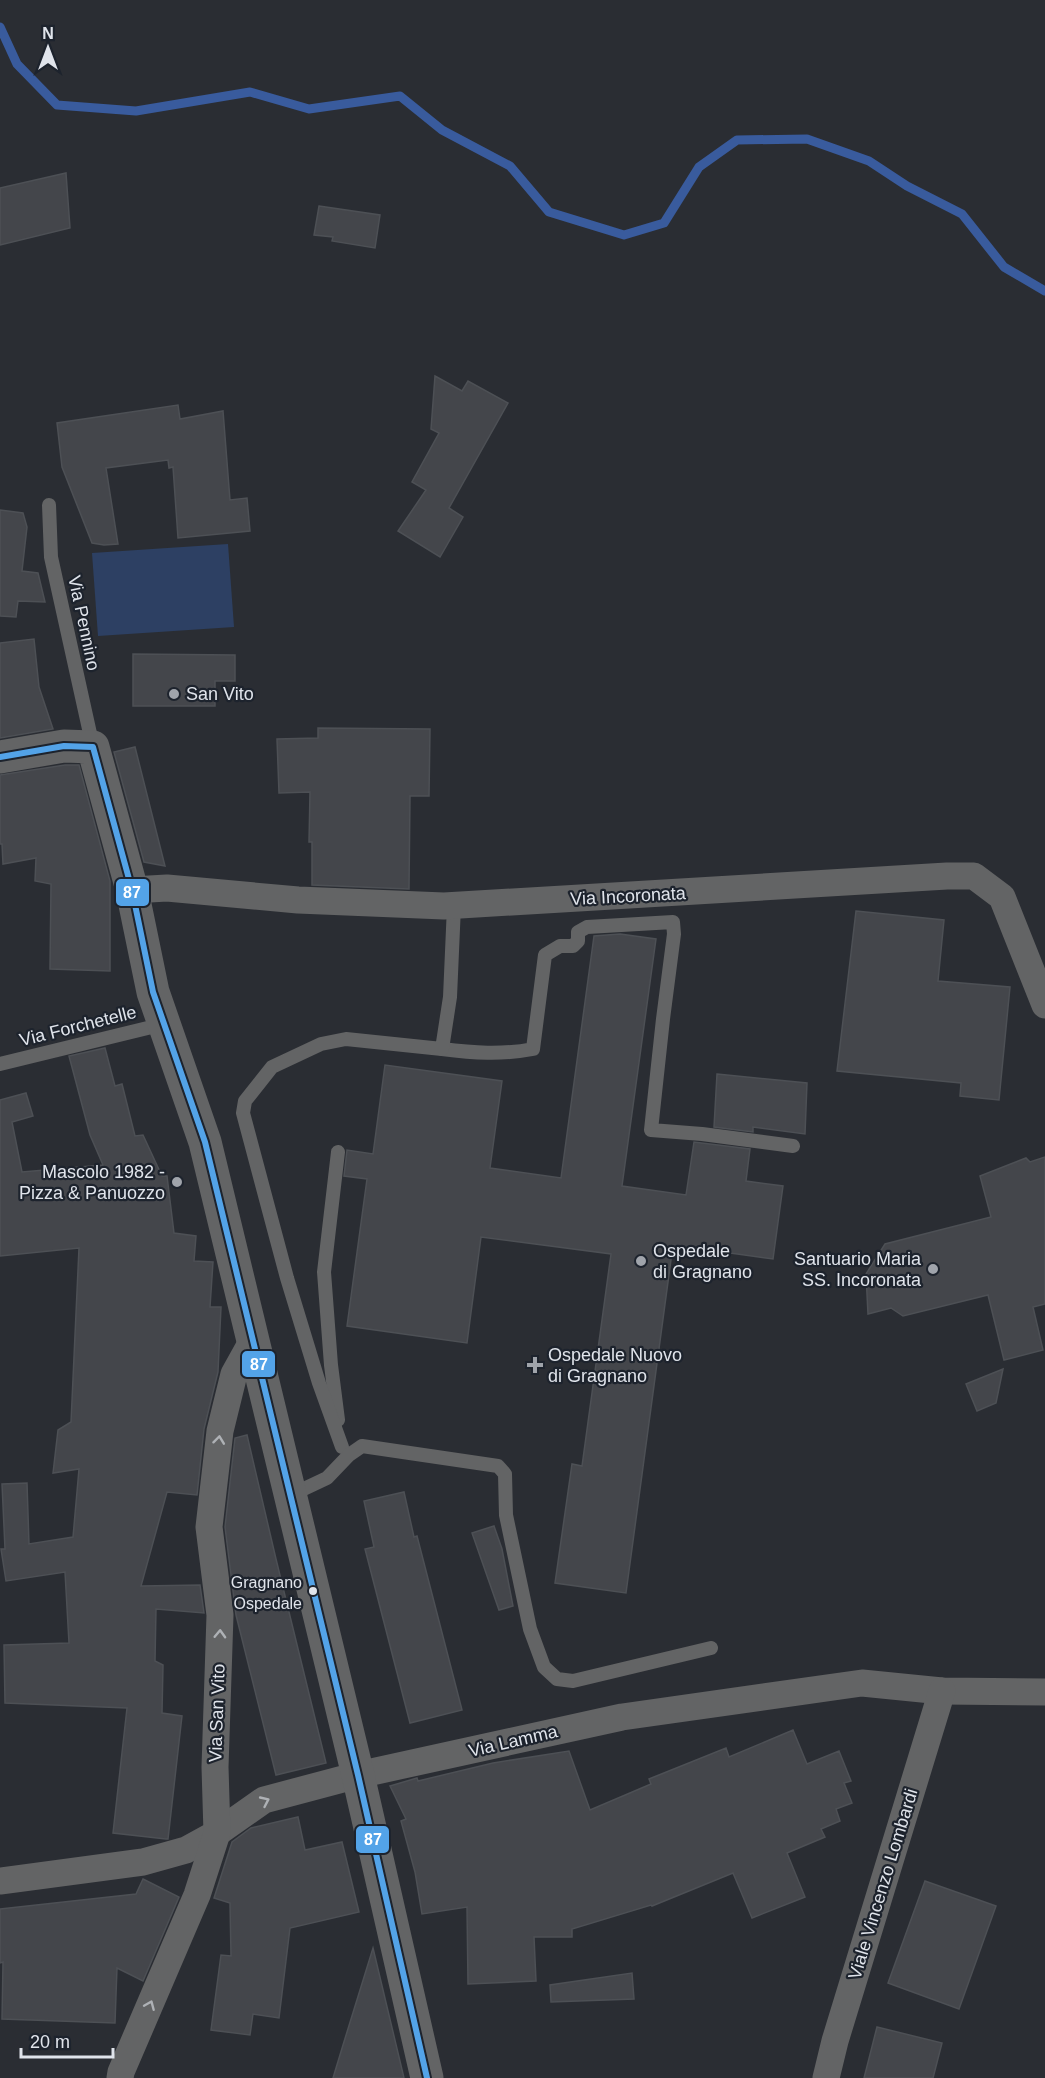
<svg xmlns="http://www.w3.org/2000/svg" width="1045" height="2078" viewBox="0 0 1045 2078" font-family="Helvetica,sans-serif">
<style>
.pitch{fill:#2d4063}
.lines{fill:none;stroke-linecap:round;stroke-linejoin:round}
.stream{stroke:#395b9d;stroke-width:9}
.building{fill:#44464b;stroke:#4d5055;stroke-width:1.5}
.service{stroke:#636465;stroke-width:14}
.minor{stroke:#636465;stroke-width:27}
.tertiary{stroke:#636465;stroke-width:33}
.bus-1-casing{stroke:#1d232d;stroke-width:10}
.bus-1{stroke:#53a3e8;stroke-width:6}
.oneway{stroke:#aeb1b5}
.poi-dot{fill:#a0a4ab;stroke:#1d232d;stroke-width:2}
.bus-dot{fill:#e0e4eb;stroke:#1d232d;stroke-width:2}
.labels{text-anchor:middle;stroke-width:4.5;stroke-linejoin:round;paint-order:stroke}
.bus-label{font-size:16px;fill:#e0e4eb;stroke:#1d232d;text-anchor:end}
.street-label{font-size:18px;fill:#e0e4eb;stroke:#1d232d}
.poi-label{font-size:18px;fill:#e0e4eb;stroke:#1d232d;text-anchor:start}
.line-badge{stroke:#1d232d;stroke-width:2}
.badge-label{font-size:16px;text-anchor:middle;font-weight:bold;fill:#fff}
</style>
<rect width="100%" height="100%" fill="#2a2d33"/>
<path class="pitch" d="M 228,544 L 234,627 L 98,636 L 92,553 Z"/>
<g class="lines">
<path class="stream" d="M 0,27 L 17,64 L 57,105 L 136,111 L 250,92 L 309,109 L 400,96 L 442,130 L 510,166 L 549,212 L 624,235 L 664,223 L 699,167 L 737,140 L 807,139 L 869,161 L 907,186 L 962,214 L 1004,267 L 1045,291"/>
</g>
<g class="building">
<path d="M 66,173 L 70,228 L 0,245 L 0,188 Z"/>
<path d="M 319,206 L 380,215 L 375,248 L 332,241 L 333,237 L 314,235 Z"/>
<path d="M 435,376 L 462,391 L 468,381 L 508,403 L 449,508 L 463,517 L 440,557 L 398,531 L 426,490 L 412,482 L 439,433 L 431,429 Z"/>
<path d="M 178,405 L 180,419 L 223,411 L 230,500 L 247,498 L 250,531 L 178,538 L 173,467 L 169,468 L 168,460 L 106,468 L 118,544 L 104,545 L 92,543 L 62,467 L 57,423 Z"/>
<path d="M 0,510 L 23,513 L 27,527 L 22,571 L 38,573 L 45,602 L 18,601 L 16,617 L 0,616 Z"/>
<path d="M 34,639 L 39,687 L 53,729 L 0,738 L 0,643 Z"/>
<path d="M 133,654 L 235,655 L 235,681 L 215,681 L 215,706 L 133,706 Z"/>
<path d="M 318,728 L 430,729 L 429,796 L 410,796 L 409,889 L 312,885 L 312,842 L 309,842 L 310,792 L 279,793 L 277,739 L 318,738 Z"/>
<path d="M 135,747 L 165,866 L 144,862 L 114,752 Z"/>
<path d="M 65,765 L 79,765 L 110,881 L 110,971 L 50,969 L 51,884 L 35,881 L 36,858 L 3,864 L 2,844 L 0,844 L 0,775 Z"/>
<path d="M 856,911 L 944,920 L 938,981 L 1010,987 L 999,1100 L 960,1096 L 961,1083 L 837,1071 Z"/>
<path d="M 620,934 L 656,939 L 622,1186 L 686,1195 L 694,1142 L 750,1149 L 746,1181 L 783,1186 L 773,1259 L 673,1245 L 626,1593 L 555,1583 L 572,1464 L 582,1466 L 611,1254 L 481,1237 L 467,1343 L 347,1326 L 367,1179 L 344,1176 L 347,1150 L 373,1154 L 385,1065 L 502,1081 L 490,1168 L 561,1178 L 594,936 Z"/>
<path d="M 105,1048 L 115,1086 L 122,1084 L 135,1136 L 143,1135 L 162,1176 L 167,1176 L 174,1233 L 196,1236 L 194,1261 L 213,1262 L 210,1307 L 221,1307 L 218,1372 L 204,1429 L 197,1495 L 167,1492 L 141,1586 L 200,1585 L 204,1613 L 156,1609 L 155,1661 L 163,1665 L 162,1713 L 182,1716 L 168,1839 L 166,1839 L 113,1833 L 127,1708 L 5,1703 L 4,1645 L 69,1643 L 65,1572 L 6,1581 L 1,1549 L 5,1549 L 2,1484 L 27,1483 L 29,1544 L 73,1537 L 79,1469 L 53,1473 L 58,1430 L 71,1422 L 79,1248 L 0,1256 L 0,1100 L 26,1093 L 33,1116 L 12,1122 L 22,1172 L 103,1165 L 90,1135 L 69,1056 Z"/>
<path d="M 717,1074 L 807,1083 L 805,1134 L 753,1127 L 753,1132 L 714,1127 Z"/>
<path d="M 1045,1157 L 1045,1304 L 1033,1307 L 1043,1350 L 1004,1360 L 988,1295 L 903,1316 L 891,1308 L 868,1314 L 866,1274 L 885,1244 L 991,1217 L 980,1176 L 1026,1158 L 1030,1162 Z"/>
<path d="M 1003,1369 L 996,1403 L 977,1411 L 966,1384 Z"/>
<path d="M 247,1435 L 276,1559 L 326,1763 L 276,1775 L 236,1615 L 225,1527 L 235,1438 Z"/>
<path d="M 404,1492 L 414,1537 L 417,1536 L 462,1710 L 410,1723 L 365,1549 L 374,1547 L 364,1501 Z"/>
<path d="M 494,1526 L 502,1549 L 513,1606 L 499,1610 L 472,1533 Z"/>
<path d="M 793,1730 L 807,1764 L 839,1751 L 851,1781 L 844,1783 L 852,1803 L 836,1809 L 840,1821 L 821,1829 L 825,1837 L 787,1853 L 805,1897 L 752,1918 L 733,1873 L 652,1906 L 651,1905 L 572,1929 L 572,1937 L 534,1937 L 536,1981 L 468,1984 L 467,1907 L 422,1914 L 415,1872 L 401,1821 L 406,1819 L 390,1786 L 417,1778 L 418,1781 L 493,1763 L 569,1751 L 590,1810 L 651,1784 L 649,1779 L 726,1748 L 729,1757 Z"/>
<path d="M 298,1817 L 305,1850 L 342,1842 L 359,1912 L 290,1928 L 279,2018 L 253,2014 L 250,2035 L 211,2030 L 221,1955 L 231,1956 L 230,1903 L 214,1898 L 232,1842 L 251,1828 Z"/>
<path d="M 143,1879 L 179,1897 L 143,1981 L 117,1968 L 115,2023 L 2,2019 L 3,1962 L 0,1963 L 0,1909 L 136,1894 Z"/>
<path d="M 925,1881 L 996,1906 L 959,2009 L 888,1983 Z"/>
<path d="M 373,1948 L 404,2078 L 333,2078 L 343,2045 Z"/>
<path d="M 632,1973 L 634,1999 L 551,2002 L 550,1985 Z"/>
<path d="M 877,2027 L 942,2043 L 933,2078 L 864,2078 Z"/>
</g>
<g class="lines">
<g class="service">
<path d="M 49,505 L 51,557 L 93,747"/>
<path d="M 442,1049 C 473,1053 502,1055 533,1049 L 545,955 L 560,946 L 573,946 L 578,941 L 578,932 L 587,927 L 673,922 L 674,934 L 663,1019 L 651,1130 L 702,1134 L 793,1146"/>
<path d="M 0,1064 L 164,1024"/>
<path d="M 338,1152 L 324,1272 L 331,1365 L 338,1420"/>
<path d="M 342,1447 L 319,1383 L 287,1278 L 243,1113 L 245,1101 L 272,1067 L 321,1044 L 346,1039 L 442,1049 L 450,997 L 454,906"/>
<path d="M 291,1495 L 327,1478 L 349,1455 L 362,1446 L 498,1466 L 505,1474 L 506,1515 L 530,1629 L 544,1667 L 557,1679 L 573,1681 L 711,1648"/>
</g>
<g class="minor">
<path d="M 132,890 L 167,888 L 298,900 L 444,906 L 947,876 L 974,876 L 1002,897 L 1045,1005"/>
<path d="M 0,1881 L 143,1862 L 186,1850 L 217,1833 L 264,1800 L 358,1775 L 622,1717 L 862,1683 L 942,1691 L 1045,1692"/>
<path d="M 120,2078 L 121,2072 L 197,1895 L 217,1833 L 215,1767 L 220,1615 L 209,1527 L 220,1431 L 234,1374 L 254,1338"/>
<path d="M 826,2078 L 835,2041 L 942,1691"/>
</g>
<path class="tertiary" d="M 0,757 L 64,746 L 93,747 L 132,890 L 153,992 L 205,1142 L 358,1775 L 427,2078"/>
<defs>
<path id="bus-1" d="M 0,757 L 64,746 L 93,747 L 132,890 L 153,992 L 205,1142 L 358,1775 L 427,2078"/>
</defs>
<use href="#bus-1" class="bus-1-casing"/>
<use href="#bus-1" class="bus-1"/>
</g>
<defs><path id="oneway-chevron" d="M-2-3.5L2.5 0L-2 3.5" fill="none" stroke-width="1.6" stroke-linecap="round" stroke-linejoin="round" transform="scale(1.5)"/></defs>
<g class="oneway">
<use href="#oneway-chevron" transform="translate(219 1440) rotate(-83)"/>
<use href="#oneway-chevron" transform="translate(220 1634) rotate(-88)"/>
<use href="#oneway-chevron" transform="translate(265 1801) rotate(-25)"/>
<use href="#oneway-chevron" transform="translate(150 2005) rotate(-67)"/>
</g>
<g class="poi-dot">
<circle cx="174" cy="694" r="6"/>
<circle cx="177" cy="1182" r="6"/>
<circle cx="641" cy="1261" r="6"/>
<circle cx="933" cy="1269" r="6"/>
<path d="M532 1356h6v6h6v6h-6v6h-6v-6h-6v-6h6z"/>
</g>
<circle class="bus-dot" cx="313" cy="1591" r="5"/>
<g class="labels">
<g class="bus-label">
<text x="302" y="1588">Gragnano<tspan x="302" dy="21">Ospedale</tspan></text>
</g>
<g class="street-label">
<text transform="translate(84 623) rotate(78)" y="6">Via Pennino</text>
<text transform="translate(628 896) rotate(-3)" y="6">Via Incoronata</text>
<text transform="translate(78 1026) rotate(-14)" y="6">Via Forchetelle</text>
<text transform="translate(217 1713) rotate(-88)" y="6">Via San Vito</text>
<text transform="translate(513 1741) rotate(-13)" y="6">Via Lamma</text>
<text transform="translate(883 1884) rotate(-73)" y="6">Viale Vincenzo Lombardi</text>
</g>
<g class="poi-label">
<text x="186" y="700">San Vito</text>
<text x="165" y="1178" text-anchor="end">Mascolo 1982 -<tspan x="165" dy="21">Pizza &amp; Panuozzo</tspan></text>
<text x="653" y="1257">Ospedale<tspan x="653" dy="21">di Gragnano</tspan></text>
<text x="921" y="1265" text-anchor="end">Santuario Maria<tspan x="921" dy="21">SS. Incoronata</tspan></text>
<text x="548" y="1361">Ospedale Nuovo<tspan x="548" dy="21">di Gragnano</tspan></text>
</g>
</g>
<g class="line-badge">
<rect x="115" y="878" width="35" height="29" rx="6" fill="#53a3e8"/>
<rect x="241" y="1350" width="35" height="28" rx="6" fill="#53a3e8"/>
<rect x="355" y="1825" width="35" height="29" rx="6" fill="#53a3e8"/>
</g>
<g class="badge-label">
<text x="132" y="898">87</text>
<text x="259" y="1370">87</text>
<text x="373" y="1845">87</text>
</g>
<g transform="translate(48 48)" stroke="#1d232d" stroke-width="4.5" paint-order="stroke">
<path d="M0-4.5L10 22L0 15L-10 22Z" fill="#e0e4eb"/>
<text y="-9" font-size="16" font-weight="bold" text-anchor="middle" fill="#e0e4eb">N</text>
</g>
<path d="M21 2048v9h92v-9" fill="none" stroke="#e0e4eb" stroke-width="3"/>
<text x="30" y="2048" font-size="18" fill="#e0e4eb" stroke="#1d232d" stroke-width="4.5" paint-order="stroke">20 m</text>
</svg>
